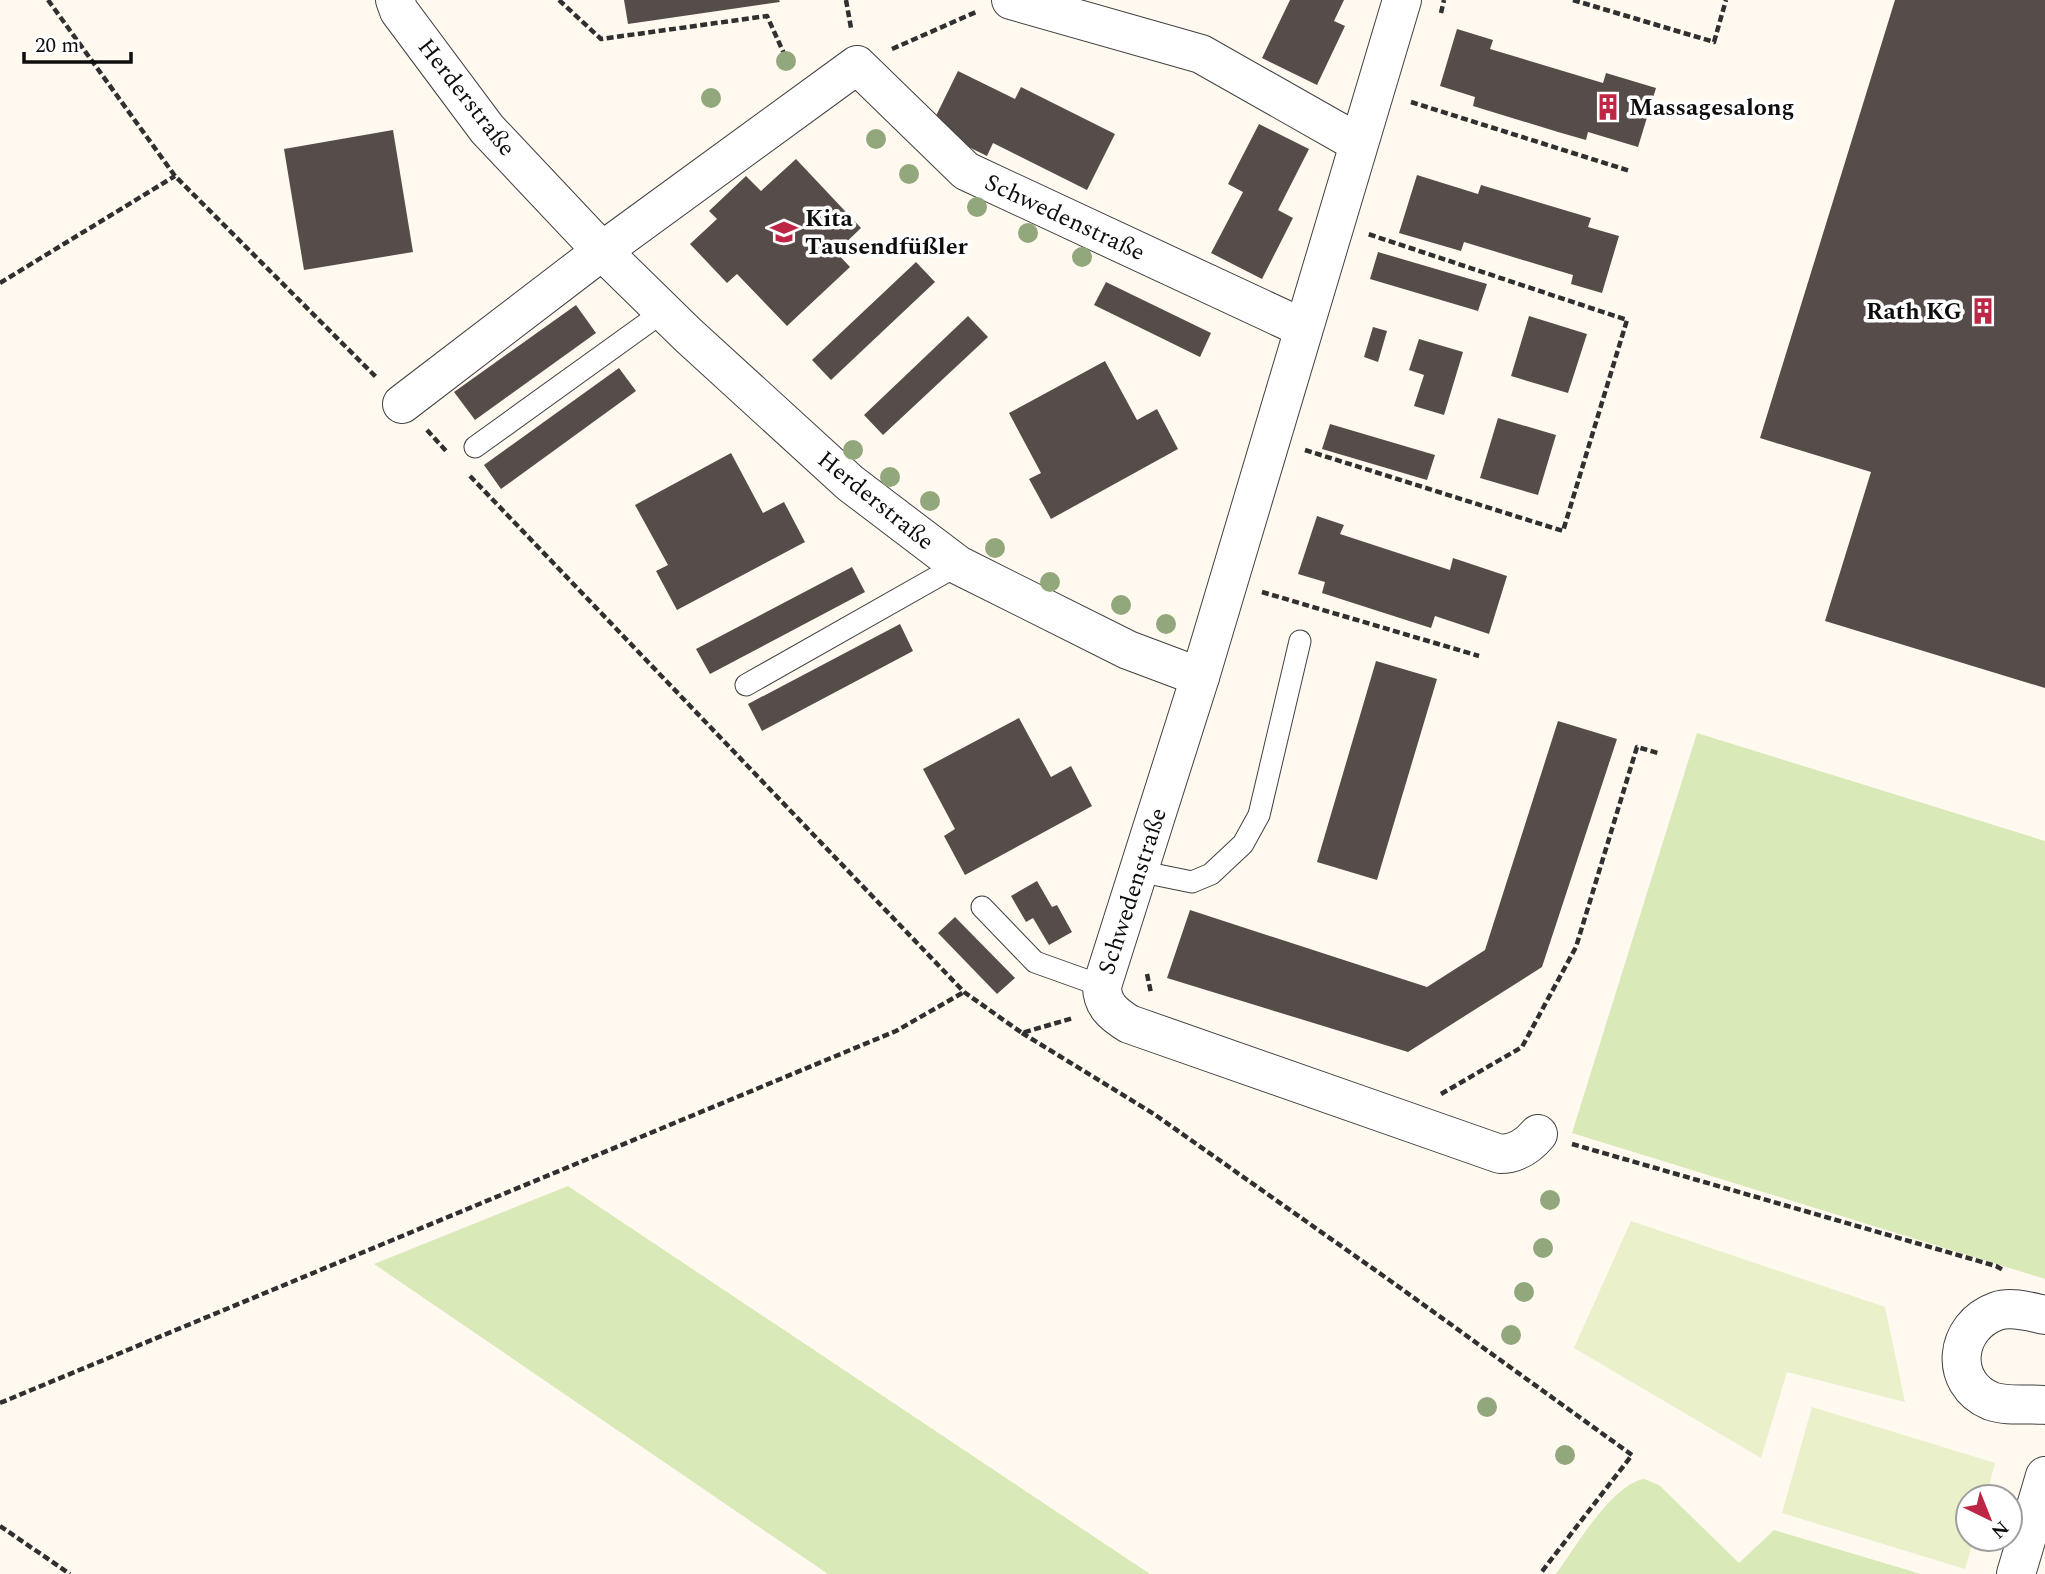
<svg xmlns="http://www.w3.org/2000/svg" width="2045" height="1574" viewBox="0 0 2045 1574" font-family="Spectral,serif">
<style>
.green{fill:#d9e9b8}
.pitch{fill:#e9f0ca}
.building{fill:#564d4a}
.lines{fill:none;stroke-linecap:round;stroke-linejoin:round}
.service-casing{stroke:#414141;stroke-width:23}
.minor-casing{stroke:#414141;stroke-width:40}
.path{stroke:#303030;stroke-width:4.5;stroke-dasharray:7 3.5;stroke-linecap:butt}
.service{stroke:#fff;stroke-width:21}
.minor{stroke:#fff;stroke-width:38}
.tree{fill:#92a87c}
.labels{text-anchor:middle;stroke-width:7;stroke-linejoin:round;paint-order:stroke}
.street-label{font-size:24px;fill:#0e0e0e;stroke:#fff}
.poi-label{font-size:24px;font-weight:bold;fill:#0e0e0e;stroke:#fff;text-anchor:start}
</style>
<rect width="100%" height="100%" fill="#fff9ef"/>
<g class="green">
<path d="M 1697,733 L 2045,841 L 2045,1279 L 1572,1133 Z"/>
<path d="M 568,1186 L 1150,1574 L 828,1574 L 374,1264 Z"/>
<path d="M 1644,1479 L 1659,1485 L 1739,1563 L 1774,1530 L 1921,1574 L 1556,1574 C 1576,1547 1611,1485 1644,1479 Z"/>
</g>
<g class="pitch">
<path d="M 1631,1221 L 1885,1307 L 1905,1402 L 1787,1372 L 1761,1458 L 1574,1348 Z"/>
<path d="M 1812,1407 L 1995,1463 L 1986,1497 L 1968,1497 L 1968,1539 L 1974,1539 L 1965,1569 L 1782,1513 Z"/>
</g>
<g class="building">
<path d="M 624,0 L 779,0 L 780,2 L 628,24 Z"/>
<path d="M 1290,0 L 1344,0 L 1334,21 L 1345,26 L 1317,85 L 1262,58 Z"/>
<path d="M 1895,0 L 2045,0 L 2045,688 L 1825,621 L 1871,472 L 1760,438 Z"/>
<path d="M 1457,29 L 1493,40 L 1490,49 L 1603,83 L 1606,73 L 1656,88 L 1638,147 L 1588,132 L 1586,140 L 1558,132 L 1473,106 L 1475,97 L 1440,86 Z"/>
<path d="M 958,71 L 1015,99 L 1021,87 L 1115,134 L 1087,190 L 993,143 L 987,156 L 930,128 Z"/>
<path d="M 1259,124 L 1309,149 L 1278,210 L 1293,218 L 1262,279 L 1211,253 L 1243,192 L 1228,184 Z"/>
<path d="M 393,130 L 413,252 L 304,270 L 284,149 Z"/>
<path d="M 796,159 L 861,228 L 836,252 L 850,267 L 787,326 L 737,274 L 727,283 L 690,244 L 717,219 L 709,211 L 746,176 L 761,191 Z"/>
<path d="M 1417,175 L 1478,194 L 1481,185 L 1591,218 L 1588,227 L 1619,236 L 1602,293 L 1571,284 L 1573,275 L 1546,267 L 1464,242 L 1461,251 L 1399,233 Z"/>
<path d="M 1378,252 L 1487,284 L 1478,311 L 1370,279 Z"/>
<path d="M 916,262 L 935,282 L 831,380 L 812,360 Z"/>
<path d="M 1106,282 L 1211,333 L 1200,357 L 1094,305 Z"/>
<path d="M 576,305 L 596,333 L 475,420 L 454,392 Z"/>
<path d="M 968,316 L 988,337 L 883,435 L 864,415 Z"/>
<path d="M 1529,316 L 1587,334 L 1568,393 L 1511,376 Z"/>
<path d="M 1373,327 L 1387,331 L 1378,362 L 1364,357 Z"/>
<path d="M 1419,339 L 1463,352 L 1444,415 L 1414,406 L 1424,375 L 1409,370 Z"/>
<path d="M 1105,361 L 1137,420 L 1157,409 L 1178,449 L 1051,519 L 1029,479 L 1041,473 L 1009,413 Z"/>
<path d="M 619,368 L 636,391 L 501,489 L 484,465 Z"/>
<path d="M 1498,418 L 1556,435 L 1538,495 L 1480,478 Z"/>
<path d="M 1330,424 L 1435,455 L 1427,480 L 1322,449 Z"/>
<path d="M 731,453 L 763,513 L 784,502 L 805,542 L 677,610 L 656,571 L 668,565 L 635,505 Z"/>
<path d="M 1317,516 L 1344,525 L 1340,534 L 1450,570 L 1453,558 L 1507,576 L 1489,634 L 1435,616 L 1431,628 L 1322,593 L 1325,582 L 1298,574 Z"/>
<path d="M 852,567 L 865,592 L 710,674 L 696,649 Z"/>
<path d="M 900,624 L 913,651 L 762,731 L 748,704 Z"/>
<path d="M 1376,661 L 1437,679 L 1377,880 L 1317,862 Z"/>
<path d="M 1019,718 L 1051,777 L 1071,766 L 1092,806 L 965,875 L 944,836 L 955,829 L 923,769 Z"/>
<path d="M 1558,721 L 1617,739 L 1542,967 L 1408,1052 L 1167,978 L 1190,910 L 1427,987 L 1485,950 Z"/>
<path d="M 1037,881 L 1052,907 L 1057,905 L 1072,932 L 1049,945 L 1033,918 L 1026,922 L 1011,896 Z"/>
<path d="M 955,917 L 1015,978 L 997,994 L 938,933 Z"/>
</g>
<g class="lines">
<defs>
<g id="service">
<path d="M 475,447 L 664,311"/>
<path d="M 746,685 L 958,565"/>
<path d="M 1138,871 L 1192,882 L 1211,874 L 1243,844 L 1259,815 L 1300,641"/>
<path d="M 982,907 L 1035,962 L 1102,986"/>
</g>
<g id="minor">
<path d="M 395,0 L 399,11 L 487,129 L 602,251 L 688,335 L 850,483 L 958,565 L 1128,650 L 1200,677"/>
<path d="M 1011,0 L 1201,54 L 1358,143"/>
<path d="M 1402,0 L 1200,677 L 1102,986 C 1102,1005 1113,1014 1129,1024 L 1500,1154 C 1516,1154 1528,1146 1538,1134"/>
<path d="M 402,404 L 602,251 L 857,65 L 966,171 L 1303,328"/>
<path d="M 2045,1315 C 2031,1312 2012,1306 1997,1311 C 1954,1326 1948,1383 1991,1401 C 2008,1407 2028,1403 2045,1405"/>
<path d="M 2016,1574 L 2045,1476"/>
</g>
</defs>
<use href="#service" class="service-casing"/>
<use href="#minor" class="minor-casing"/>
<g class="path">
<path d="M 48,0 L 175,176 L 377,378"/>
<path d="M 559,0 L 601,39 L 767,16 L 791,69"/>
<path d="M 846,0 L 851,28"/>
<path d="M 1573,0 L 1714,42 L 1726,0"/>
<path d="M 1441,13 L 1444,0"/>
<path d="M 892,49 L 976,12"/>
<path d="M 1411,102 L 1630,171"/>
<path d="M 0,283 L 175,176"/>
<path d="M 427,430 L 447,452"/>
<path d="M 1305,450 L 1563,531 L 1627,320 L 1368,234"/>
<path d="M 470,476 L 964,992 L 1022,1033 L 1073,1018"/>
<path d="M 1262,592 L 1479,656"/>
<path d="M 1147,974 L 1151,993"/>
<path d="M 1022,1033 L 1154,1114 L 1392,1282 L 1632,1455 L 1540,1574"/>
<path d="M 1441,1094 L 1522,1047 L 1576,947 L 1637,747 L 1658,753"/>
<path d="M 1572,1144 L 1996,1266 L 2003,1270"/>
<path d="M 0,1403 L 896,1031 L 964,992"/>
<path d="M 0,1526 L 70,1574"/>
</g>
<use href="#service" class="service"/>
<use href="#minor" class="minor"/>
</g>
<g class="tree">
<circle cx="786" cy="61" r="10"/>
<circle cx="711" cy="98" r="10"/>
<circle cx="876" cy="139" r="10"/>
<circle cx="909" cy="174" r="10"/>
<circle cx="977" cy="207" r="10"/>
<circle cx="1028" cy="233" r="10"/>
<circle cx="1082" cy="257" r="10"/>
<circle cx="853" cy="450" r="10"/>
<circle cx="890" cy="477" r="10"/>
<circle cx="930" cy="501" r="10"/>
<circle cx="995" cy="548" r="10"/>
<circle cx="1050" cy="582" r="10"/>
<circle cx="1121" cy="605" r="10"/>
<circle cx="1166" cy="624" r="10"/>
<circle cx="1550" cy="1200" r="10"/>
<circle cx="1543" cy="1248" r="10"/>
<circle cx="1524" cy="1292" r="10"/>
<circle cx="1511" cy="1335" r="10"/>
<circle cx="1487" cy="1407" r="10"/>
<circle cx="1565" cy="1455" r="10"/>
</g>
<defs>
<symbol id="building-bare" viewBox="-9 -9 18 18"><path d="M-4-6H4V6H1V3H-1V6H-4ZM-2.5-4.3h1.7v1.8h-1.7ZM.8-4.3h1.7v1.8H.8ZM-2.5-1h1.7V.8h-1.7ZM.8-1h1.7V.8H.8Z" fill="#be2645" stroke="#fff" stroke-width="2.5" paint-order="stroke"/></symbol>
<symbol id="school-bare" viewBox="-9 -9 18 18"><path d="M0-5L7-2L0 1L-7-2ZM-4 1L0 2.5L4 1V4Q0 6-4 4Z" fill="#be2645" stroke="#fff" stroke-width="2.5" paint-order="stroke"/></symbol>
</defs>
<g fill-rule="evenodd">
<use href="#building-bare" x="1589" y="88" width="38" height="38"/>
<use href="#school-bare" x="765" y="213" width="38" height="38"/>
<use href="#building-bare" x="1964" y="292" width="38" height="38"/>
</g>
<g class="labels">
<g class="street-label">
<text transform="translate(467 97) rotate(52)" y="8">Herderstraße</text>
<text transform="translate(1065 217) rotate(25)" y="8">Schwedenstraße</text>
<text transform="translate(876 500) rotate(39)" y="8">Herderstraße</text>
<text transform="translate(1132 891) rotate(-72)" y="8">Schwedenstraße</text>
</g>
<g class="poi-label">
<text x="1629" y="115">Massagesalong</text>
<text x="805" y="226">Kita<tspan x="805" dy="28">Tausendfüßler</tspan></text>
<text x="1962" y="319" text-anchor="end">Rath KG</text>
</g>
</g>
<g transform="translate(1989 1518) rotate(137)"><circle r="33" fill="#ffffff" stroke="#9f9f9f" stroke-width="2"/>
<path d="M0-5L12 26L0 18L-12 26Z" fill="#be2645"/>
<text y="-10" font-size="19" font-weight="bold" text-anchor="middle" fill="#0e0e0e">N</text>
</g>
<path d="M24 52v10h107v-10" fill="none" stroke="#0e0e0e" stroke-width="3.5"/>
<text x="35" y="52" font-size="21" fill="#0e0e0e" stroke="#ffffff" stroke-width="5" paint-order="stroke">20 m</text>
</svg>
